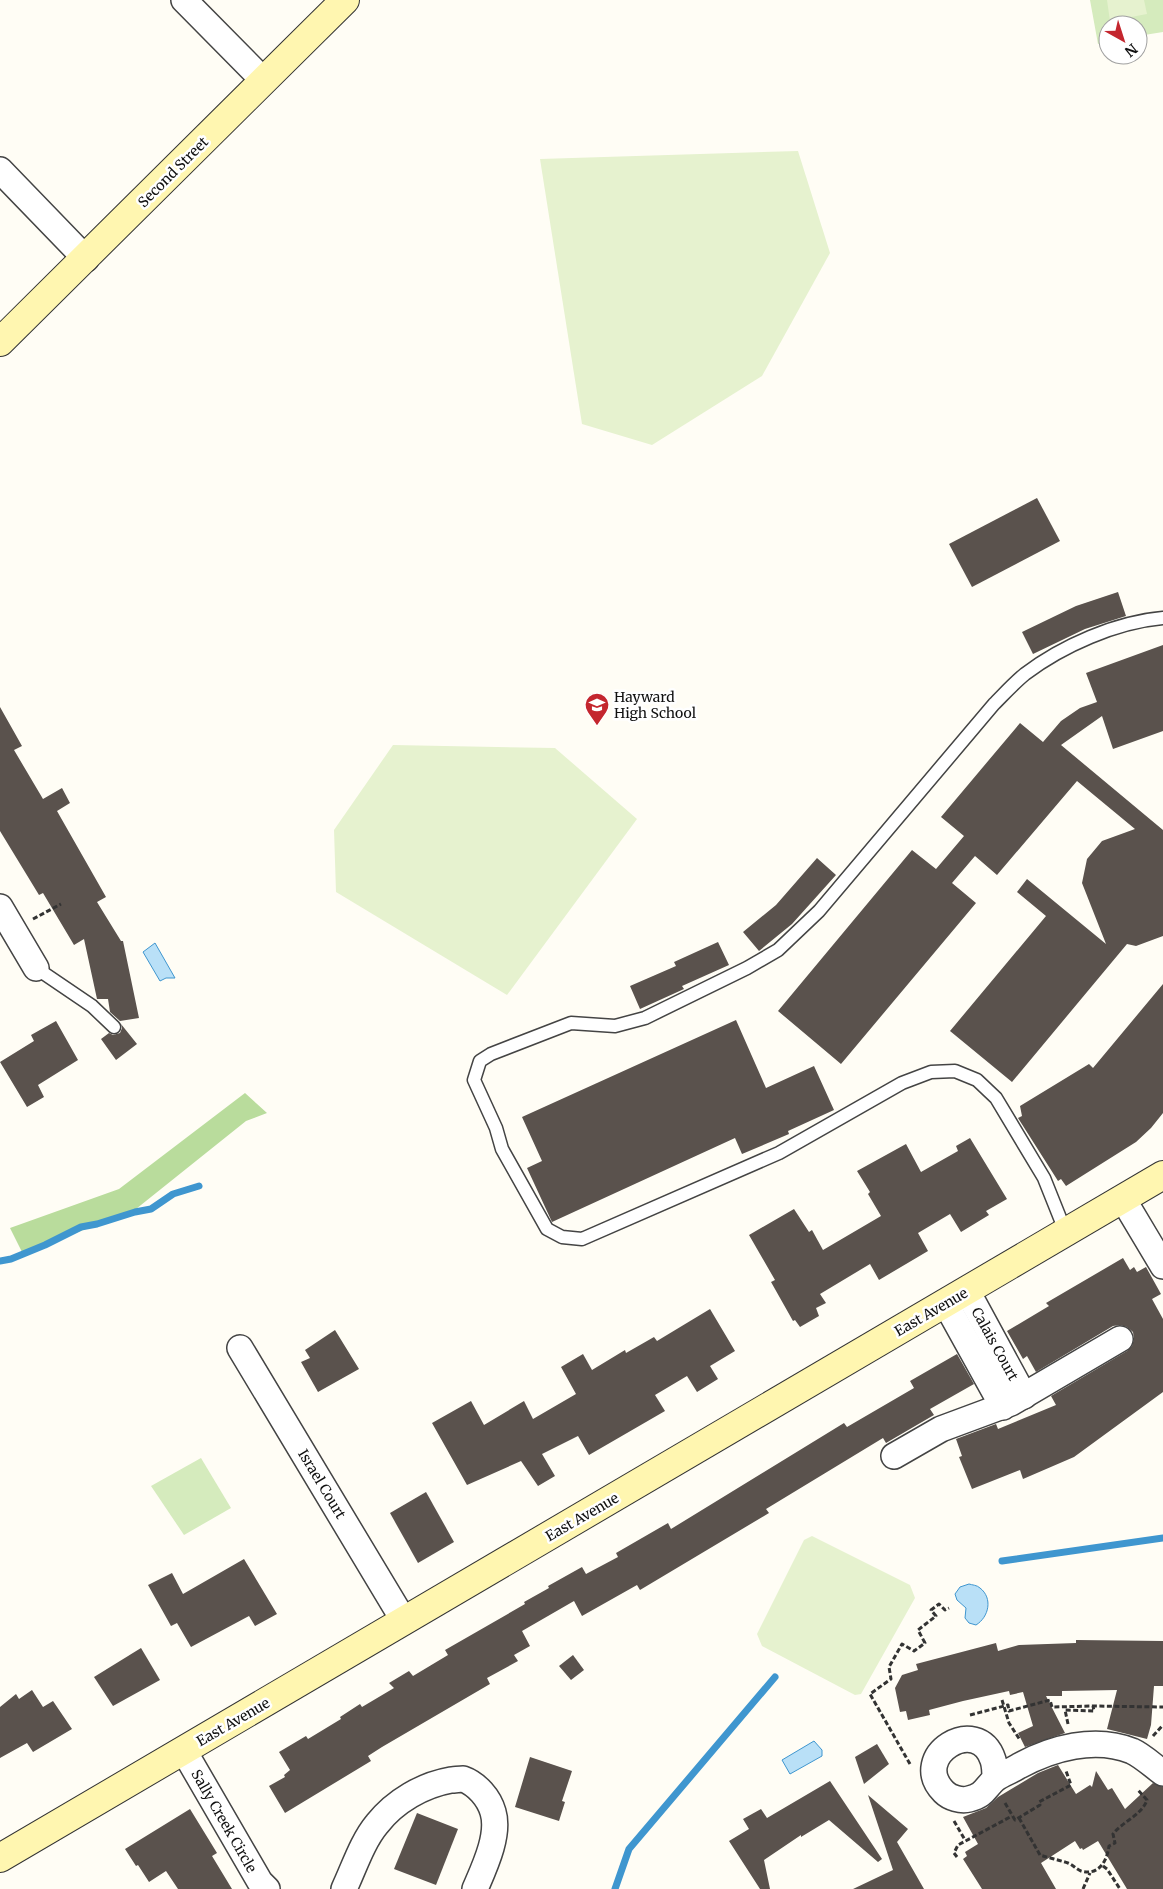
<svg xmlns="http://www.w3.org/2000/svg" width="1163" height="1889" viewBox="0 0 1163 1889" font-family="Merriweather,serif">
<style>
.green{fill:#d5ebbd}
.forest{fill:#b9dc9c}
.pitch{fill:#e6f2cf}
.water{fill:#b9e0f7;stroke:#3f96cf}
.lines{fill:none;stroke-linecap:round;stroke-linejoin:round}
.stream{stroke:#3f96cf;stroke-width:7}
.building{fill:#5a524d}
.lane-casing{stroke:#444;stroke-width:15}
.street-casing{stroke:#444;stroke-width:28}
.secondary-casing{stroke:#333;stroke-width:30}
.path{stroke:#333;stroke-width:3;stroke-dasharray:5 2.5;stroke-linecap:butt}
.lane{stroke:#fff;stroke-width:12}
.street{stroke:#fff;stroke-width:25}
.secondary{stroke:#fff6b0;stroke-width:28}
.labels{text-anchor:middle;stroke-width:5;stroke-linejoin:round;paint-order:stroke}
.street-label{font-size:14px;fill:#111;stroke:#fff}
.poi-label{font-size:14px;fill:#111;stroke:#fff;text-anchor:start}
</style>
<rect width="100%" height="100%" fill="#fffdf5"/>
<g class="green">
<path d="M 1090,0 L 1163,0 L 1163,32 L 1138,36 L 1138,25 L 1108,25 L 1108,42 L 1098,44 Z"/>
<path d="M 201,1458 L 231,1508 L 184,1535 L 151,1486 Z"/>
</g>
<path class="forest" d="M 245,1093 L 267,1113 L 246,1121 L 136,1209 L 23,1254 L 10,1228 L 119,1189 Z"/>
<g class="pitch">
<path d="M 1107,0 L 1144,0 L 1147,14 L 1110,21 Z"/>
<path d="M 798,151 L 830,253 L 762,376 L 652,445 L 582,424 L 540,159 Z"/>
<path d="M 393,745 L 555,748 L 637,819 L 507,995 L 336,892 L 334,830 Z"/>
<path d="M 812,1536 L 910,1585 L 915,1598 L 861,1694 L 855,1695 L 762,1646 L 757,1634 L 804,1540 Z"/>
</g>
<g class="water">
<path d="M 155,943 L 175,978 L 166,978 L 160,981 L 143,952 Z"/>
<path d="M 969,1584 C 972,1585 977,1585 980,1588 C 993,1598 989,1617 976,1625 L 969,1623 L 965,1618 L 966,1608 L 957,1600 L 955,1594 L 960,1587 Z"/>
<path d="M 814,1741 L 822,1750 L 822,1756 L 790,1774 L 782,1760 Z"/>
</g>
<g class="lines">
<g class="stream">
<path d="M 0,1261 L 11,1259 L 45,1245 L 81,1227 L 97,1224 L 135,1212 L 151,1209 L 173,1194 L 199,1186"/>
<path d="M 1002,1561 L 1163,1538"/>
<path d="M 615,1889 L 629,1849 L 775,1677"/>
</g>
</g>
<g class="building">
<path d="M 1037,498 L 1060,541 L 972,587 L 949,544 Z"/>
<path d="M 1118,592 L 1126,616 L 1085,629 L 1033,654 L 1022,632 L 1076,606 Z"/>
<path d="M 1163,645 L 1163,731 L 1113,749 L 1102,716 L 1061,745 L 1163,830 L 1163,936 L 1136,946 L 1127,944 L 1012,1082 L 950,1031 L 1046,916 L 1017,892 L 1027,879 L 1106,944 L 1082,883 L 1087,859 L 1102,841 L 1135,829 L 1077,781 L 997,875 L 975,856 L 952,883 L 976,903 L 841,1064 L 778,1011 L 912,850 L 936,869 L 964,836 L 941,817 L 1020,723 L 1043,742 L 1061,721 L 1080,708 L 1097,702 L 1086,673 Z"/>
<path d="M 0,707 L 22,746 L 14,750 L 43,799 L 62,788 L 70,803 L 57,811 L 106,897 L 97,902 L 121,941 L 123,941 L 139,1018 L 120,1021 L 110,1012 L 108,999 L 97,999 L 84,939 L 74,945 L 43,893 L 39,895 L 0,831 Z"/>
<path d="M 817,858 L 836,875 L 792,924 L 759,951 L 743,932 L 776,905 Z"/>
<path d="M 718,942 L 729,965 L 682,986 L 684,989 L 640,1009 L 630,986 L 676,966 L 674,962 Z"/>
<path d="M 1163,984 L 1163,1113 L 1151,1128 L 1136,1142 L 1066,1186 L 1061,1179 L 1058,1181 L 1018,1118 L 1022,1116 L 1020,1106 L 1089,1064 L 1093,1068 Z"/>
<path d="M 736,1020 L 766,1088 L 814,1066 L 834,1110 L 788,1131 L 789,1134 L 742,1154 L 735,1138 L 552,1222 L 527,1168 L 542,1161 L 522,1117 Z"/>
<path d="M 56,1021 L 78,1060 L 38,1085 L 44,1097 L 27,1107 L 0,1062 L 34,1041 L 31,1035 Z"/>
<path d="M 121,1024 L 137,1044 L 116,1060 L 101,1039 L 109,1033 L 113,1035 L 120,1033 L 122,1028 Z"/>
<path d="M 970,1138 L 1007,1199 L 986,1211 L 989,1215 L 961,1232 L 950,1214 L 918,1233 L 928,1251 L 879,1280 L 870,1264 L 820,1294 L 826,1303 L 816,1308 L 819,1316 L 800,1327 L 795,1320 L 793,1321 L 771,1282 L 775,1280 L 749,1235 L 794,1209 L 809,1232 L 812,1230 L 823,1250 L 881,1216 L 868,1194 L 870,1192 L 857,1171 L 906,1144 L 921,1172 L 958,1151 L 956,1146 Z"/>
<path d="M 1123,1258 L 1130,1270 L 1134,1267 L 1137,1272 L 1146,1267 L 1161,1294 L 1152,1299 L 1163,1319 L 1163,1392 L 1074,1457 L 1023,1479 L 1020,1470 L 972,1489 L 959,1457 L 962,1456 L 956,1439 L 996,1424 L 998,1429 L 1056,1405 L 1051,1396 L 1127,1351 L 1132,1346 L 1134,1339 L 1133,1332 L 1127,1327 L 1120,1325 L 1113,1326 L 1036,1372 L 1027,1356 L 1023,1359 L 1007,1331 L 1049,1306 L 1046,1303 Z"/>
<path d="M 710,1309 L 735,1351 L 710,1366 L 718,1379 L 697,1392 L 687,1376 L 655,1395 L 665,1411 L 589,1455 L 578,1436 L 542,1454 L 555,1476 L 538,1486 L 521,1461 L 467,1485 L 432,1423 L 471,1401 L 484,1425 L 524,1401 L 533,1419 L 576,1394 L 561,1367 L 583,1354 L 592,1370 L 625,1350 L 626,1353 L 654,1337 L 657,1341 Z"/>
<path d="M 335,1330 L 359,1369 L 318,1392 L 301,1362 L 310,1358 L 305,1350 Z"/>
<path d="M 957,1354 L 974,1384 L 930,1409 L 934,1415 L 886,1443 L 883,1438 L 766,1509 L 769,1513 L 640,1590 L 637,1585 L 582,1616 L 574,1601 L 522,1631 L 530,1646 L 514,1655 L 518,1661 L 487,1678 L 490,1684 L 382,1747 L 368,1756 L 371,1761 L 285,1813 L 269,1786 L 285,1777 L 284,1775 L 290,1770 L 279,1752 L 306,1736 L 308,1739 L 341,1719 L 340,1717 L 360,1704 L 362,1707 L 394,1688 L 389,1683 L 409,1671 L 413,1676 L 448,1655 L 445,1650 L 525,1604 L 524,1602 L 549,1588 L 548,1586 L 582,1567 L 586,1574 L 618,1557 L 616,1553 L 668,1523 L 671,1529 L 844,1423 L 847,1427 L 914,1388 L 910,1381 Z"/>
<path d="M 426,1492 L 454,1542 L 418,1563 L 390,1513 Z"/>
<path d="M 244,1559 L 277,1614 L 255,1626 L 249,1616 L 191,1647 L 177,1623 L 171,1626 L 148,1585 L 172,1573 L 183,1594 Z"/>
<path d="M 1076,1640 L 1163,1641 L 1163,1686 L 1154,1686 L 1151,1725 L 1147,1739 L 1107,1729 L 1117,1690 L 1062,1691 L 1062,1696 L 1046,1696 L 1065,1733 L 1025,1747 L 1018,1733 L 1033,1726 L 1023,1692 L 1010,1695 L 1009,1691 L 963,1701 L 929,1710 L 930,1715 L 908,1720 L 906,1711 L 900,1712 L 895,1688 L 902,1675 L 918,1670 L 916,1664 L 996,1643 L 998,1651 L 1019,1645 L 1076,1643 Z"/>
<path d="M 141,1648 L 160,1680 L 113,1706 L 94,1677 Z"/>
<path d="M 573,1655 L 584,1670 L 571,1680 L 559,1666 Z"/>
<path d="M 32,1690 L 43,1707 L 53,1701 L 72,1729 L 33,1752 L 27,1743 L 0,1758 L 0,1707 L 16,1694 L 19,1699 Z"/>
<path d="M 877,1744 L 889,1764 L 864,1784 L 855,1757 Z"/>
<path d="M 530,1757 L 572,1771 L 562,1801 L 565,1802 L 559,1821 L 515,1807 Z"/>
<path d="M 1058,1765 L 1076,1794 L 1090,1785 L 1092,1787 L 1096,1771 L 1108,1790 L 1112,1788 L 1125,1809 L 1153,1783 L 1163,1787 L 1163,1889 L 1127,1889 L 1098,1841 L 1083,1850 L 1082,1848 L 1080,1849 L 1075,1841 L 1041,1863 L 1056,1889 L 982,1889 L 963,1859 L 967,1856 L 965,1852 L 978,1844 L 963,1817 L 986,1808 L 998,1797 L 1038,1773 Z"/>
<path d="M 830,1781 L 882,1859 L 878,1862 L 829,1820 L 801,1837 L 801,1835 L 764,1860 L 770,1889 L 760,1889 L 729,1841 L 749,1829 L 743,1819 L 761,1809 L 767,1818 Z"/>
<path d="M 868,1795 L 908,1829 L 897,1842 L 924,1889 L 853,1889 L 893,1870 Z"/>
<path d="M 190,1809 L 217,1853 L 212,1856 L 232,1889 L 178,1889 L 166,1871 L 149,1882 L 138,1865 L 136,1866 L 125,1849 Z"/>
<path d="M 417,1813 L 458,1829 L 436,1885 L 394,1869 Z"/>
</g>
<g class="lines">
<defs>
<g id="lane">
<path d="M 36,968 L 92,1006 L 114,1027"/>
<path d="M 1066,1233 L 1044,1178 L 996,1098 L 977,1080 L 955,1071 L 931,1072 L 902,1083 L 779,1153 L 582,1239 L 562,1237 L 547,1229 L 502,1149 L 496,1128 L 474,1080 L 480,1061 L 491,1054 L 571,1023 L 615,1026 L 645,1018 L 747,968 L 778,950 L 819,911 L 994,704 C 1004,694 1014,683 1025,674 C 1062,646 1116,622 1163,618"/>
</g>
<g id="street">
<path d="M 184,0 L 263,80"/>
<path d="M 0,170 L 86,259"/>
<path d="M 0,907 L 36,968"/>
<path d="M 1123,1199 L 1163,1266"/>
<path d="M 967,1291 L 1024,1396"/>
<path d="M 946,1304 L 1003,1407"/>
<path d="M 240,1348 L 404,1621"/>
<path d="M 894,1456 L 941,1429 L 1011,1403 L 1120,1339"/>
<path d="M 184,1751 L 260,1882 L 267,1889"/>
<path d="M 995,1779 C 995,1773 995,1766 993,1760 C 978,1713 908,1756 944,1792 C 950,1798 961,1801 969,1799 C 985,1795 984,1789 995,1779 C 1002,1774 1011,1771 1019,1766 C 1052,1748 1095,1736 1132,1751 C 1143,1756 1153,1766 1163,1773"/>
<path d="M 344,1889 C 354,1868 362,1842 377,1824 C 395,1801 423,1785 451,1780 C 455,1780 459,1779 463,1779 C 477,1784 489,1798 493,1812 C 500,1835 484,1868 475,1889"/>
</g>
<g id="secondary">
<path d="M 0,342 L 345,0"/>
<path d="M 0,1858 L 1163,1175"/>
</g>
</defs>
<use href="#lane" class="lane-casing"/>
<use href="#street" class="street-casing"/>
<use href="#secondary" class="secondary-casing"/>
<g class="path">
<path d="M 33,919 L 61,904"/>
<path d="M 1002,1700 L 1009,1723 L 1020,1740"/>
<path d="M 970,1715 L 1008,1705 L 1009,1711 L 1050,1700 L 1052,1707 L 1093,1706 L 1163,1707"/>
<path d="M 1068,1724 L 1065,1710 L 1094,1711 L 1093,1706"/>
<path d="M 1153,1736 L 1163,1725"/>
<path d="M 910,1764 L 870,1694 L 891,1679 L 889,1667 L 902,1644 L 914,1651 L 925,1643 L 918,1630 L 936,1616 L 931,1610 L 939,1604 L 945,1610 L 949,1608"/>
<path d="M 1005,1803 L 1015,1820 L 1040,1805 L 1039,1802 L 1071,1785 L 1066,1771"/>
<path d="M 1019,1818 L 1040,1855 C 1049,1858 1059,1860 1068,1863 C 1073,1865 1076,1869 1081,1871 C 1099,1876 1107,1861 1109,1846 L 1115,1843 L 1113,1834 C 1122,1822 1142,1815 1147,1800 L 1138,1790"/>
<path d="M 954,1821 L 965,1840"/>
<path d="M 957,1857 L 954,1853 L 958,1845 L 1012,1816"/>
<path d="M 1103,1866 L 1107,1869 L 1120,1889"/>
<path d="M 1083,1889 L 1090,1873"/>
</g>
<use href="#lane" class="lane"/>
<use href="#street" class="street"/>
<use href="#secondary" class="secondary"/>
</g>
<defs>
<symbol id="school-pin" viewBox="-11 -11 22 30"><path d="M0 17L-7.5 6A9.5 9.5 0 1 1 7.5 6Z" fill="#c4262e" stroke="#fff"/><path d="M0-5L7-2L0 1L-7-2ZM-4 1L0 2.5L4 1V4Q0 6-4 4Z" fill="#fff"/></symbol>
</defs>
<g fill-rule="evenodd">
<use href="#school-pin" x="583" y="691" width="28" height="38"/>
</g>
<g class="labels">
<g class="street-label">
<text transform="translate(173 172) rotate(-45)" y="5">Second Street</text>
<text transform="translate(931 1312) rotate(-30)" y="5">East Avenue</text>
<text transform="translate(995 1344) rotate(61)" y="5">Calais Court</text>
<text transform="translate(322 1484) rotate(59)" y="5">Israel Court</text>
<text transform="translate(582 1517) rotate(-30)" y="5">East Avenue</text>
<text transform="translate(233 1722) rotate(-30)" y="5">East Avenue</text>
<text transform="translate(224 1821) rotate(60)" y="5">Sally Creek Circle</text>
</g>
<g class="poi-label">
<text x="614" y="702">Hayward<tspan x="614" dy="16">High School</tspan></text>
</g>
</g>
<g transform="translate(1123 40) rotate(141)"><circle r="24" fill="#ffffff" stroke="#a0a0a0"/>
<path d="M0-4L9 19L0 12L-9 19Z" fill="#c4262e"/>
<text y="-8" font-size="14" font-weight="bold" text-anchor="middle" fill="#111111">N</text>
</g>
</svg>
